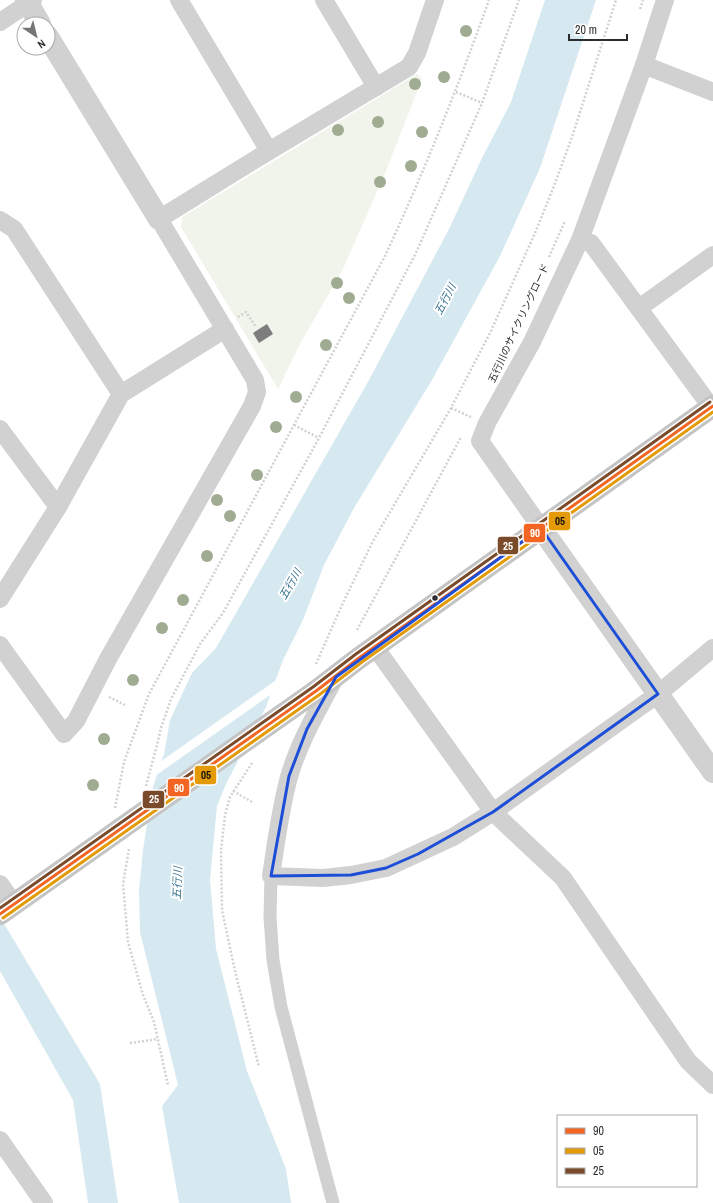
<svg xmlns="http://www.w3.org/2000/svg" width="713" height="1203" viewBox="0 0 713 1203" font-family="'Archivo Narrow','Noto Sans JP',sans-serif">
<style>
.green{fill:#f0f4ea}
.water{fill:#d6e9f1}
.pier{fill:#fff}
.building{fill:#7d7d7d}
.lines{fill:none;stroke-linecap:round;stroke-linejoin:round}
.path{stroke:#d1d1d1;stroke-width:2.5;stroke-dasharray:2 2;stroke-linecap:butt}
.pedestrian{stroke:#d1d1d1;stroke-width:13}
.minor{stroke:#d1d1d1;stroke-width:18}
.tertiary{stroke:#d1d1d1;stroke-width:22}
.primary{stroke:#c4c4c4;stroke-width:22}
.primary-bridge{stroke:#c4c4c4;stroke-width:22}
.bus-1-casing{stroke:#fff;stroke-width:6}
.bus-2-casing{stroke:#fff;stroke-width:6}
.bus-3-casing{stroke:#fff;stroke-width:6}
.bus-1{stroke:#f26522;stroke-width:3}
.bus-2{stroke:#e39a04;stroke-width:3}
.bus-3{stroke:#7a4b2a;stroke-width:3}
.tree{fill:#a0ac92}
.marked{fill:none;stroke:#1d4ed8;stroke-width:3;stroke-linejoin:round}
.bus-dot{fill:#2c2c2c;stroke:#fff;stroke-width:1.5}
.labels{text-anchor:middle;stroke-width:4;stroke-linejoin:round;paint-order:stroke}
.street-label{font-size:10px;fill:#2c2c2c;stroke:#fff}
.water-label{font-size:11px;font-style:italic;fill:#397390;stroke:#fff}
.line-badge{stroke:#fff;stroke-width:1.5}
.badge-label{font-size:11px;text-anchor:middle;font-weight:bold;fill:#fff}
.pale-badge-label{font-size:11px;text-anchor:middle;font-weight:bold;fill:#111}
</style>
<rect width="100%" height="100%" fill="#fff"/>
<path class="green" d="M 417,74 L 422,79 L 386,171 L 343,269 L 300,344 L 278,389 L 181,227 L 182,217 Z"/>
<g class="water">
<path d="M 545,0 L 596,0 L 540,168 L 500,256 L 432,380 L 354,508 L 324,565 L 303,620 L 283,660 L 266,707 L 226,784 L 217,806 L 210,880 L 216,949 L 247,1071 L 286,1169 L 291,1203 L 179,1203 L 162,1106 L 178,1085 L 140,932 L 139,891 L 143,850 L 153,787 L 164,754 L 170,720 L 192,673 L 216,648 L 369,380 L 449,229 L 482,158 L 511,102 Z"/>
<path d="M 0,917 L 100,1084 L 118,1203 L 88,1203 L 73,1100 L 0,971 Z"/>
</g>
<path class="pier" d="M 279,678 L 273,693 L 155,776 L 160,762 Z"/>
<path class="building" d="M 267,324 L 273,334 L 259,343 L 253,333 Z"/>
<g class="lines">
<g class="path">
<path d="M 640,9 L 643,0"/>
<path d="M 456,92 L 482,103"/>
<path d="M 549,257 L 565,221"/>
<path d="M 238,317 L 246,312 L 256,327"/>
<path d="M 451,408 L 471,417"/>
<path d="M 294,425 L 319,438"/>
<path d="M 357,630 L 461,437"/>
<path d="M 316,664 L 341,607 L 373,541 L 451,408 L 491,331 L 535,233 L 554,186 L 572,137 L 616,0"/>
<path d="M 109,697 L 125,705"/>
<path d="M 252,763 L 230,797 L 225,815 L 221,851 L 222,910 L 235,971 L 259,1067"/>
<path d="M 146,786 L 157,745 L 161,728 L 171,699 L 200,644 L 223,613 L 319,438 L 416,253 L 482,103 L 519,0"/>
<path d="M 233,791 L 252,802"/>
<path d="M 115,808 L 124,762 L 149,694 L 385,256 C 424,172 458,87 489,0"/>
<path d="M 129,849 L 123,884 L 128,942 L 143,995 L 154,1022 L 168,1085"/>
<path d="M 130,1043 L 158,1039"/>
</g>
<path class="pedestrian" d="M 271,876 L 270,917 L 273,960 L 281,1007 L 333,1203"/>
<g class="minor">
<path d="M 179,0 L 269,151"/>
<path d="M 324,0 L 376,87"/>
<path d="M 0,22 L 33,0"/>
<path d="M 644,65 L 713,92"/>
<path d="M 0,220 L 14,229 L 121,394"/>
<path d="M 580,240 L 591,243 L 711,407"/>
<path d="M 639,308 L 713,255"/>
<path d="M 0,429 L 58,507"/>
<path d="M 541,528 L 480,441 L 487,423 L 532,342 L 580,240 L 644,65 L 665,0"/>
<path d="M 0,599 L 58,507 L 121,394 L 225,329"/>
<path d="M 0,645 L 64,734 L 76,721 L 108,659 L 252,406 L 257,392 L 255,380 L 159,219 L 269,151 L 409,67 L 417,53 L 435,0"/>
<path d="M 375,647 L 493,812 L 563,878 L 688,1061 L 713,1085"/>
<path d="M 335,678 C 318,710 299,742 289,777 C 280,810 276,843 271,876 L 323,878 L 351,875 L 386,868 L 453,837 L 493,812 L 658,694 L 713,648"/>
<path d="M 0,884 L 14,904"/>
<path d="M 0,1140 L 44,1203"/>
</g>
<g class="tertiary">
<path d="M 26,0 L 40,24"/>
<path d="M 48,37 L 159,219"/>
<path d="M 541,528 L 713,772"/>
</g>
<g class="primary">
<path d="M 316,691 L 359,658 L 713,406"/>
<path d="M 0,914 L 119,830"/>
</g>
<path class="primary-bridge" d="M 119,830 L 316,691"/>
<defs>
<path id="bus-1" d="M 0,914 L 316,691 L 359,658 L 713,406"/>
<path id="bus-2" d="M 3,918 L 319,695 L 362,662 L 713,412"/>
<path id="bus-3" d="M 0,908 L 313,687 L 356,654 L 710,402"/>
</defs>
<use href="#bus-1" class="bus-1-casing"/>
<use href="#bus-2" class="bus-2-casing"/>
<use href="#bus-3" class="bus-3-casing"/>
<use href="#bus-1" class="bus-1"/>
<use href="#bus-2" class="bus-2"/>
<use href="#bus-3" class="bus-3"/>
</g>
<g class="tree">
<circle cx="466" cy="31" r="6"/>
<circle cx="444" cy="77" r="6"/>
<circle cx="415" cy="84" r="6"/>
<circle cx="378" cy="122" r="6"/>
<circle cx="338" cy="130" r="6"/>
<circle cx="422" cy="132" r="6"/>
<circle cx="411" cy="166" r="6"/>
<circle cx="380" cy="182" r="6"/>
<circle cx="337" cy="283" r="6"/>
<circle cx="349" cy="298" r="6"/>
<circle cx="326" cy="345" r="6"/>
<circle cx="296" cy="397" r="6"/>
<circle cx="276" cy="427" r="6"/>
<circle cx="257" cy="475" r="6"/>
<circle cx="217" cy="500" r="6"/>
<circle cx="230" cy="516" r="6"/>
<circle cx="207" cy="556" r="6"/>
<circle cx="183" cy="600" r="6"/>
<circle cx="162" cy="628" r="6"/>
<circle cx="133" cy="680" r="6"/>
<circle cx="104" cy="739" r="6"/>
<circle cx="93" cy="785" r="6"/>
</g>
<path class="marked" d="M 541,528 L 658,694 L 493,812 L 418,854 L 386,868 L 351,875 L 271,876 L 289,776 L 307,729 L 336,677 Z"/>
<circle class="bus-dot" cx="435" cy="598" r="3.5"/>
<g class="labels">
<g class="street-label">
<text transform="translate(518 323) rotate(-65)" y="4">五行川のサイクリングロード</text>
</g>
<g class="water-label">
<text transform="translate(445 299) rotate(-62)" y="4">五行川</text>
<text transform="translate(290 584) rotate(-60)" y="4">五行川</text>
<text transform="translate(177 883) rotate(-88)" y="4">五行川</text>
</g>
</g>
<g class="line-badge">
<rect x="548" y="511" width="23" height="20" rx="4" fill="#e39a04"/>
<rect x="523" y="523" width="23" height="20" rx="4" fill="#f26522"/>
<rect x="497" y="536" width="22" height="19" rx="4" fill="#7a4b2a"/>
<rect x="194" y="765" width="23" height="20" rx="4" fill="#e39a04"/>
<rect x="167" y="778" width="23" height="19" rx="4" fill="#f26522"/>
<rect x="142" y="790" width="23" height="19" rx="4" fill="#7a4b2a"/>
</g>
<g class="badge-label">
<text x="535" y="537">90</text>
<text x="508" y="550">25</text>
<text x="179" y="792">90</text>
<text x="154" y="803">25</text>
</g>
<g class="pale-badge-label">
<text x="560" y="525">05</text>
<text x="206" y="779">05</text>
</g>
<rect x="557" y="1115" width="140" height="72" fill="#ffffff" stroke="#ababab"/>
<rect x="565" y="1128" width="20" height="6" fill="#f26522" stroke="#ababab"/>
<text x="593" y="1135" font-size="12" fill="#2c2c2c">90</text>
<rect x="565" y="1148" width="20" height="6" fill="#e39a04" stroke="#ababab"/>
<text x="593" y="1155" font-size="12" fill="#2c2c2c">05</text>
<rect x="565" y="1168" width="20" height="6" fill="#7a4b2a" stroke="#ababab"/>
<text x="593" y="1175" font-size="12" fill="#2c2c2c">25</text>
<g transform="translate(36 36) rotate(145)"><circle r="19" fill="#ffffff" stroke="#ababab"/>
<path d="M0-3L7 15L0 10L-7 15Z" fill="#767676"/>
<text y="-6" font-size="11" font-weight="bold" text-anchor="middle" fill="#2c2c2c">N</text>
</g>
<path d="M569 34v6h58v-6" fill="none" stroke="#2c2c2c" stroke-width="2"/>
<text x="575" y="34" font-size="12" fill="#2c2c2c" stroke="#ffffff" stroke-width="3" paint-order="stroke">20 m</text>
</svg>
